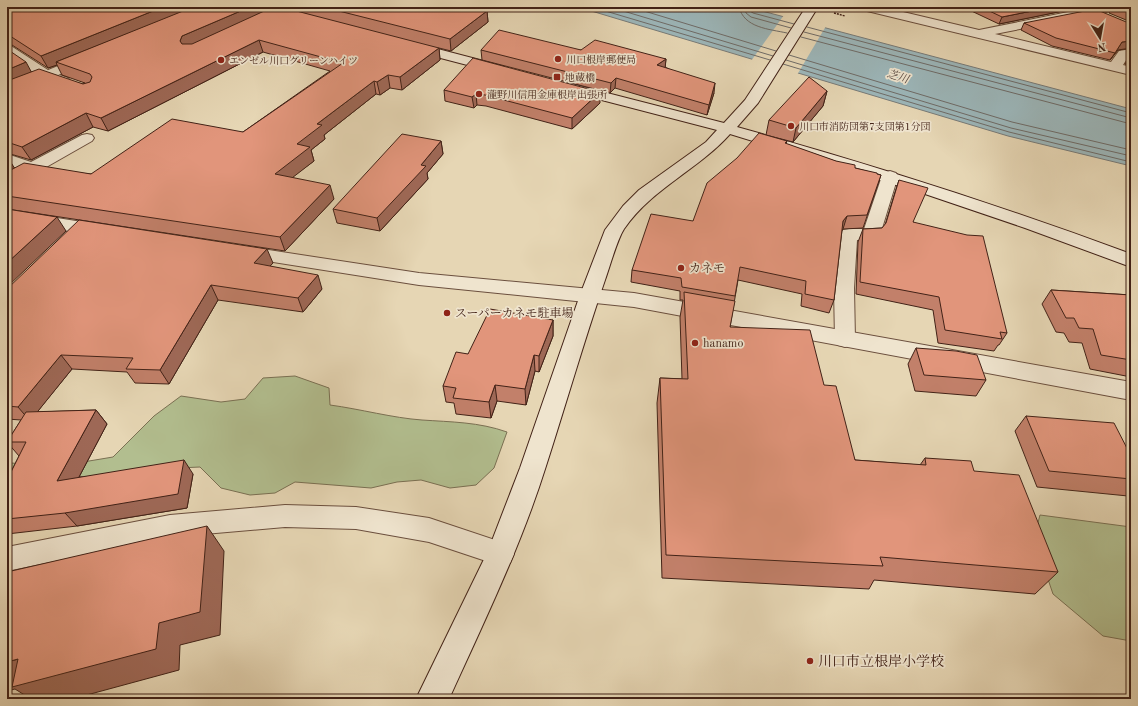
<svg xmlns="http://www.w3.org/2000/svg" width="1138" height="706" viewBox="0 0 1138 706" font-family="'Old Standard TT','Noto Serif JP',serif">
<style>
.green{fill:#b2be8f;stroke:#7a7053}
.water{fill:#9cb6b9;stroke:#787b78}
.pier{fill:#e6d6b4}
.lines{fill:none;stroke-linecap:round;stroke-linejoin:round}
.shore{stroke:#6f6c68;stroke-width:1}
.lane-casing{stroke:#6b4f3e;stroke-width:2}
.street-casing{stroke:#6b4f3e;stroke-width:2}
.secondary-casing{stroke:#422217;stroke-width:2}
.path{stroke:#422217;stroke-width:1.5;stroke-dasharray:2 1;stroke-linecap:butt}
.lane{fill:#efe4ce;fill-rule:evenodd}
.street{fill:#efe4ce;fill-rule:evenodd}
.secondary{fill:#efe4ce;fill-rule:evenodd}
.wall{fill:#c2806a;stroke:#422217}
.shaded-wall{fill:#9e6856;stroke:#422217}
.building{fill:#e1957b;stroke:#422217}
.poi-dot{fill:#8f2418;stroke:#efe4ce;stroke-width:1.5}
.labels{text-anchor:middle;stroke-width:3.5;stroke-linejoin:round;paint-order:stroke}
.far-poi-label{font-size:10px;fill:#422217;stroke:#efe4ce;text-anchor:start}
.far-water-label{font-size:11px;font-style:italic;fill:#584740;stroke:#efe4ce}
.poi-label{font-size:12px;fill:#422217;stroke:#efe4ce;text-anchor:start}
.near-poi-label{font-size:14px;fill:#422217;stroke:#efe4ce;text-anchor:start}
</style>
<rect width="100%" height="100%" fill="#e6d6b4"/>
<filter id="stains"><feTurbulence type="fractalNoise" baseFrequency=".005" numOctaves="4"/><feColorMatrix values="0 0 0 0 .2 0 0 0 0 .09 0 0 0 0 .02 0 0 0 .5 -.17"/></filter>
<radialGradient id="worn" r=".72"><stop offset=".6" stop-color="#630" stop-opacity="0"/><stop offset="1" stop-color="#630" stop-opacity=".3"/></radialGradient>
<g class="green">
<path d="M 295,376 L 329,388 L 330,405 C 360,409 393,418 422,420 C 451,422 479,422 507,432 L 494,468 L 476,485 L 450,488 L 421,480 L 397,482 L 371,488 L 295,482 L 275,493 L 250,495 L 221,488 L 200,467 L 178,468 L 7,500 L 7,434 L 12,437 L 11,463 L 59,466 L 113,457 L 154,416 L 181,396 L 221,402 L 245,399 L 263,378 Z"/>
<path d="M 1040,515 L 1131,527 L 1131,641 L 1103,636 L 1053,594 L 1034,538 Z"/>
</g>
<path class="water" d="M 578,7 L 747,7 L 1131,109 L 1131,166 L 1008,136 Z"/>
<path class="pier" d="M 784,15 L 826,26 L 797,75 L 751,61 Z"/>
<g class="lines">
<g class="shore">
<path d="M 592,7 L 770,60"/>
<path d="M 610,7 L 773,56"/>
<path d="M 631,7 L 776,51"/>
<path d="M 739,7 C 744,28 769,29 787,33"/>
<path d="M 745,7 L 746,13 L 751,17 L 791,28"/>
<path d="M 750,7 L 750,11 L 753,13 L 794,24"/>
<path d="M 807,27 L 1131,113"/>
<path d="M 804,32 L 1131,118"/>
<path d="M 801,37 L 1131,124"/>
<path d="M 789,55 L 1012,122 L 1131,150"/>
<path d="M 786,60 L 1011,128 L 1131,156"/>
<path d="M 783,64 L 1009,132 L 1131,162"/>
</g>
<defs>
<g id="lane">
<path d="M 1073,7 C 1081,7 1092,5 1098,11 L 1096,13 L 1092,14 L 1075,9 Z"/>
<path d="M 7,45 L 11,46 L 51,72 L 68,78 L 70,81 L 68,84 C 50,88 22,64 7,55 Z"/>
<path d="M 87,134 L 92,135 L 94,138 L 92,141 L 13,186 L 7,188 L 7,176 L 19,169 L 7,164 L 7,154 L 31,162 L 82,135 Z"/>
<path d="M 890,171 L 896,173 L 898,176 L 880,235 L 877,239 L 871,240 L 857,240 L 854,288 L 855,340 L 852,345 L 845,347 L 838,345 L 835,340 L 834,288 L 840,234 L 843,230 L 849,229 L 864,229 L 882,176 L 884,173 Z"/>
<path d="M 285,505 L 356,507 L 429,518 L 510,545 L 514,554 L 510,563 L 501,566 L 429,542 L 356,529 L 285,527 L 170,537 L 7,571 L 7,547 L 170,515 Z"/>
</g>
<g id="street">
<path d="M 861,7 L 882,7 L 979,30 L 1093,7 L 1117,7 L 1115,10 L 1111,11 L 995,34 L 1111,62 L 1119,51 L 1131,49 L 1131,57 L 1128,57 L 1123,65 L 1131,67 L 1131,75 L 863,10 Z"/>
<path d="M 87,54 L 92,55 L 94,58 L 92,61 L 7,96 L 7,87 Z"/>
<path d="M 7,210 L 101,225 L 108,227 L 110,231 L 108,235 L 101,237 L 7,220 Z"/>
<path d="M 242,246 L 419,273 L 634,293 L 1131,382 L 1131,400 L 634,307 L 419,285 L 235,256 L 232,252 L 235,248 Z"/>
</g>
<g id="secondary">
<path d="M 255,7 L 275,7 L 302,14 L 304,17 L 302,20 L 298,21 L 257,10 Z"/>
<path d="M 806,7 L 818,7 L 758,103 L 737,127 C 870,164 1002,206 1131,254 L 1131,267 L 1025,228 L 925,194 L 730,134 C 698,170 652,188 624,229 C 617,240 610,266 605,280 C 584,341 566,404 546,466 C 521,546 484,622 449,699 L 416,699 L 488,551 L 520,468 L 580,295 L 605,230 L 623,206 L 639,190 L 706,142 L 717,130 L 567,91 L 565,88 L 567,85 L 572,84 L 724,123 L 745,100 Z"/>
<path d="M 411,42 L 503,66 L 505,69 L 503,72 L 498,73 L 406,49 L 405,46 L 406,43 Z"/>
</g>
</defs>
<use href="#lane" class="lane-casing"/>
<use href="#street" class="street-casing"/>
<use href="#secondary" class="secondary-casing"/>
<path class="path" d="M 834,13 L 845,16"/>
<use href="#lane" class="lane"/>
<use href="#street" class="street"/>
<use href="#secondary" class="secondary"/>
</g>
<g class="wall">
<path d="M 7,7 L 263,7 L 264,11 L 281,7 L 470,7 L 487,11 L 488,22 L 451,51 L 439,48 L 440,60 L 402,90 L 390,88 L 380,95 L 376,94 L 324,135 L 325,139 L 311,150 L 314,161 L 292,177 L 334,199 L 285,251 L 7,209 L 7,156 L 14,168 L 91,174 L 243,132 L 330,71 L 263,52 L 108,131 L 93,127 L 31,160 L 7,153 L 7,49 L 32,72 L 83,84 L 85,83 L 62,75 L 57,65 L 48,68 L 12,45 L 7,44 Z"/>
<path d="M 963,7 L 1074,7 L 1073,9 L 999,24 Z"/>
<path d="M 1112,7 L 1131,7 L 1131,22 L 1109,13 Z"/>
<path d="M 1024,23 L 1131,24 L 1131,48 L 1118,50 L 1110,60 L 1052,46 L 1021,30 Z"/>
<path d="M 481,50 L 581,50 L 666,59 L 665,67 L 714,93 L 707,115 L 615,88 L 610,93 L 482,60 Z"/>
<path d="M 1131,54 L 1131,67 L 1125,64 Z"/>
<path d="M 444,90 L 600,103 L 572,129 L 486,106 L 477,105 L 474,108 L 445,101 Z"/>
<path d="M 827,91 L 823,106 L 793,142 L 766,135 L 769,120 Z"/>
<path d="M 441,141 L 443,154 L 427,173 L 428,179 L 380,231 L 337,223 L 333,209 Z"/>
<path d="M 787,141 L 786,144 L 855,168 L 881,175 L 863,228 L 843,229 L 842,230 L 834,300 L 829,313 L 801,306 L 802,294 L 738,280 L 730,327 L 824,385 L 855,460 L 920,465 L 925,458 L 974,471 L 1058,572 L 1035,594 L 874,580 L 869,589 L 662,578 L 657,403 L 660,378 L 682,379 L 680,317 L 683,300 L 680,300 L 680,291 L 631,282 L 632,270 L 693,221 Z"/>
<path d="M 899,180 L 913,222 L 1007,333 L 999,345 L 998,345 L 994,351 L 938,343 L 933,310 L 856,294 L 858,242 L 863,229 L 882,228 L 885,225 L 895,192 Z"/>
<path d="M 273,263 L 270,266 L 322,289 L 303,312 L 218,300 L 169,384 L 135,383 L 127,372 L 72,369 L 37,412 L 96,410 L 107,424 L 79,477 L 193,474 L 187,508 L 77,526 L 7,534 L 7,480 L 19,456 L 7,442 L 21,420 L 7,419 L 7,289 Z"/>
<path d="M 1051,290 L 1131,295 L 1131,377 L 1090,369 L 1082,343 L 1069,342 L 1064,333 L 1056,332 L 1042,304 Z"/>
<path d="M 553,320 L 553,336 L 539,372 L 535,371 L 526,405 L 497,401 L 491,418 L 456,414 L 454,403 L 446,402 L 443,386 L 468,354 Z"/>
<path d="M 916,348 L 986,380 L 976,396 L 915,391 L 908,364 Z"/>
<path d="M 1026,416 L 1131,456 L 1131,492 L 1128,496 L 1037,487 L 1015,431 Z"/>
</g>
<g class="shaded-wall">
<path d="M 163,7 L 196,7 L 56,62 L 57,65 L 48,68 L 41,56 Z"/>
<path d="M 250,7 L 263,7 L 265,14 L 185,53 L 180,41 L 182,36 Z"/>
<path d="M 1052,7 L 1074,7 L 1073,9 L 999,24 L 1002,17 Z"/>
<path d="M 487,11 L 488,22 L 451,51 L 450,39 Z"/>
<path d="M 259,40 L 263,52 L 108,131 L 101,118 Z"/>
<path d="M 1131,41 L 1131,48 L 1118,50 L 1110,60 L 1115,53 L 1122,42 Z"/>
<path d="M 439,48 L 440,60 L 402,90 L 400,77 Z"/>
<path d="M 666,59 L 665,69 L 657,65 Z"/>
<path d="M 26,62 L 33,75 L 7,85 L 7,70 Z"/>
<path d="M 388,75 L 390,88 L 380,95 L 377,82 Z"/>
<path d="M 616,78 L 615,88 L 610,93 L 611,83 Z"/>
<path d="M 374,81 L 376,94 L 324,135 L 325,139 L 311,150 L 314,161 L 279,188 L 275,174 L 297,144 L 317,124 Z"/>
<path d="M 715,83 L 714,93 L 707,115 L 709,105 Z"/>
<path d="M 827,91 L 823,106 L 793,142 L 796,128 Z"/>
<path d="M 600,92 L 600,103 L 572,129 L 572,118 Z"/>
<path d="M 476,94 L 477,105 L 474,108 L 472,97 Z"/>
<path d="M 86,113 L 93,127 L 31,160 L 22,147 Z"/>
<path d="M 441,141 L 443,154 L 427,173 L 428,179 L 380,231 L 377,218 Z"/>
<path d="M 7,156 L 15,169 L 7,175 Z"/>
<path d="M 330,185 L 334,199 L 285,251 L 280,237 Z"/>
<path d="M 847,216 L 843,229 L 839,234 L 843,221 Z"/>
<path d="M 57,217 L 66,231 L 7,287 L 7,263 Z"/>
<path d="M 267,249 L 273,263 L 259,278 L 254,263 Z"/>
<path d="M 318,275 L 322,289 L 303,312 L 298,298 Z"/>
<path d="M 211,285 L 218,300 L 169,384 L 160,370 Z"/>
<path d="M 553,320 L 553,336 L 539,372 L 539,356 Z"/>
<path d="M 61,355 L 72,369 L 30,421 L 18,407 Z"/>
<path d="M 534,355 L 535,371 L 526,405 L 525,389 Z"/>
<path d="M 495,385 L 497,401 L 491,418 L 489,402 Z"/>
<path d="M 96,410 L 107,424 L 70,494 L 57,481 Z"/>
<path d="M 184,460 L 193,474 L 187,508 L 77,526 L 65,513 Z"/>
<path d="M 207,526 L 224,551 L 220,635 L 180,645 L 179,670 L 72,699 L 31,699 L 15,689 L 7,691 L 7,662 L 159,623 Z"/>
</g>
<g class="building">
<path d="M 7,7 L 163,7 L 41,56 L 7,34 Z"/>
<path d="M 193,7 L 250,7 L 182,36 L 180,41 L 182,44 L 192,44 L 273,7 L 281,7 L 439,48 L 400,77 L 388,75 L 377,82 L 374,81 L 317,124 L 322,125 L 297,144 L 310,147 L 275,174 L 330,185 L 280,237 L 7,196 L 7,172 L 24,163 L 91,174 L 172,119 L 243,132 L 343,63 L 259,40 L 101,118 L 86,113 L 22,147 L 7,142 L 7,81 L 39,69 L 83,84 L 90,82 L 92,77 L 90,74 L 56,62 Z"/>
<path d="M 323,7 L 470,7 L 487,11 L 450,39 Z"/>
<path d="M 981,7 L 1052,7 L 1002,17 Z"/>
<path d="M 1117,7 L 1131,7 L 1131,13 Z"/>
<path d="M 1095,9 L 1131,24 L 1131,41 L 1122,42 L 1115,53 L 1056,38 L 1024,23 Z"/>
<path d="M 499,30 L 581,50 L 595,40 L 666,59 L 657,65 L 715,83 L 709,105 L 616,78 L 611,83 L 481,50 Z"/>
<path d="M 7,49 L 26,62 L 7,70 Z"/>
<path d="M 473,58 L 600,92 L 572,118 L 485,95 L 476,94 L 472,97 L 444,90 Z"/>
<path d="M 809,77 L 827,91 L 796,128 L 769,120 Z"/>
<path d="M 759,133 L 787,141 L 785,143 L 836,161 L 855,165 L 855,168 L 877,173 L 877,174 L 881,175 L 867,215 L 847,216 L 843,221 L 834,300 L 805,294 L 806,281 L 740,267 L 735,296 L 682,287 L 681,278 L 632,270 L 651,214 L 693,221 L 707,183 L 737,158 Z"/>
<path d="M 402,134 L 441,141 L 421,165 L 426,166 L 377,218 L 333,209 Z"/>
<path d="M 899,180 L 928,188 L 913,222 L 967,235 L 983,236 L 1007,333 L 1000,332 L 1002,339 L 945,330 L 939,297 L 860,282 L 863,229 L 882,228 L 886,223 Z"/>
<path d="M 7,209 L 57,217 L 7,263 Z"/>
<path d="M 79,220 L 267,249 L 254,263 L 318,275 L 298,298 L 211,285 L 160,370 L 126,369 L 133,358 L 61,355 L 18,407 L 7,406 L 7,289 Z"/>
<path d="M 1051,290 L 1131,295 L 1131,360 L 1101,355 L 1093,329 L 1079,328 L 1074,318 L 1066,318 Z"/>
<path d="M 684,292 L 735,301 L 730,327 L 810,330 L 824,385 L 836,386 L 855,460 L 926,465 L 925,458 L 971,461 L 974,471 L 1019,475 L 1058,572 L 880,557 L 883,566 L 666,555 L 660,378 L 688,379 Z"/>
<path d="M 490,309 L 553,320 L 539,356 L 534,355 L 525,389 L 495,385 L 489,402 L 453,398 L 456,388 L 443,386 L 456,352 L 468,354 Z"/>
<path d="M 916,348 L 956,351 L 977,355 L 986,380 L 924,375 Z"/>
<path d="M 96,410 L 57,481 L 184,460 L 178,494 L 65,513 L 7,519 L 7,480 L 26,442 L 7,442 L 26,412 Z"/>
<path d="M 1026,416 L 1114,423 L 1131,456 L 1131,479 L 1049,471 Z"/>
<path d="M 207,526 L 200,612 L 159,623 L 156,649 L 12,687 L 18,659 L 7,662 L 7,572 Z"/>
</g>
<g class="poi-dot">
<circle cx="558" cy="59" r="4"/>
<circle cx="221" cy="60" r="4"/>
<rect x="553" y="73" width="8" height="8" rx="2"/>
<circle cx="479" cy="94" r="4"/>
<circle cx="791" cy="126" r="4"/>
<circle cx="681" cy="268" r="4"/>
<circle cx="447" cy="313" r="4"/>
<circle cx="695" cy="343" r="4"/>
<circle cx="810" cy="661" r="4"/>
</g>
<g class="labels">
<g class="far-poi-label">
<text x="566" y="63">川口根岸郵便局</text>
<text x="229" y="64">エンゼル川口グリーンハイツ</text>
<text x="565" y="81">地蔵橋</text>
<text x="487" y="98">瀧野川信用金庫根岸出張所</text>
<text x="799" y="130">川口市消防団第7支団第1分団</text>
</g>
<g class="far-water-label">
<text transform="translate(898 76) rotate(18)" y="4">芝川</text>
</g>
<g class="poi-label">
<text x="689" y="272">カネモ</text>
<text x="455" y="317">スーパーカネモ駐車場</text>
<text x="703" y="347">hanamo</text>
</g>
<g class="near-poi-label">
<text x="818" y="666">川口市立根岸小学校</text>
</g>
</g>
<rect width="1138" height="706" fill="none" stroke="#e6d6b4" stroke-width="24"/>
<rect x="8" y="8" width="1122" height="690" fill="none" stroke="#422217" stroke-width="2"/>
<rect x="12" y="12" width="1114" height="682" fill="none" stroke="#422217"/>
<g transform="translate(1100 38) rotate(169)" stroke="#efe4ce" stroke-width="3" paint-order="stroke">
<path d="M0-3L7 15L0 10L-7 15Z" fill="#422217"/>
<text y="-6" font-size="11" font-weight="bold" text-anchor="middle" fill="#422217">N</text>
</g>
<rect width="100%" height="100%" filter="url(#stains)"/>
<rect width="100%" height="100%" fill="url(#worn)"/>
</svg>
